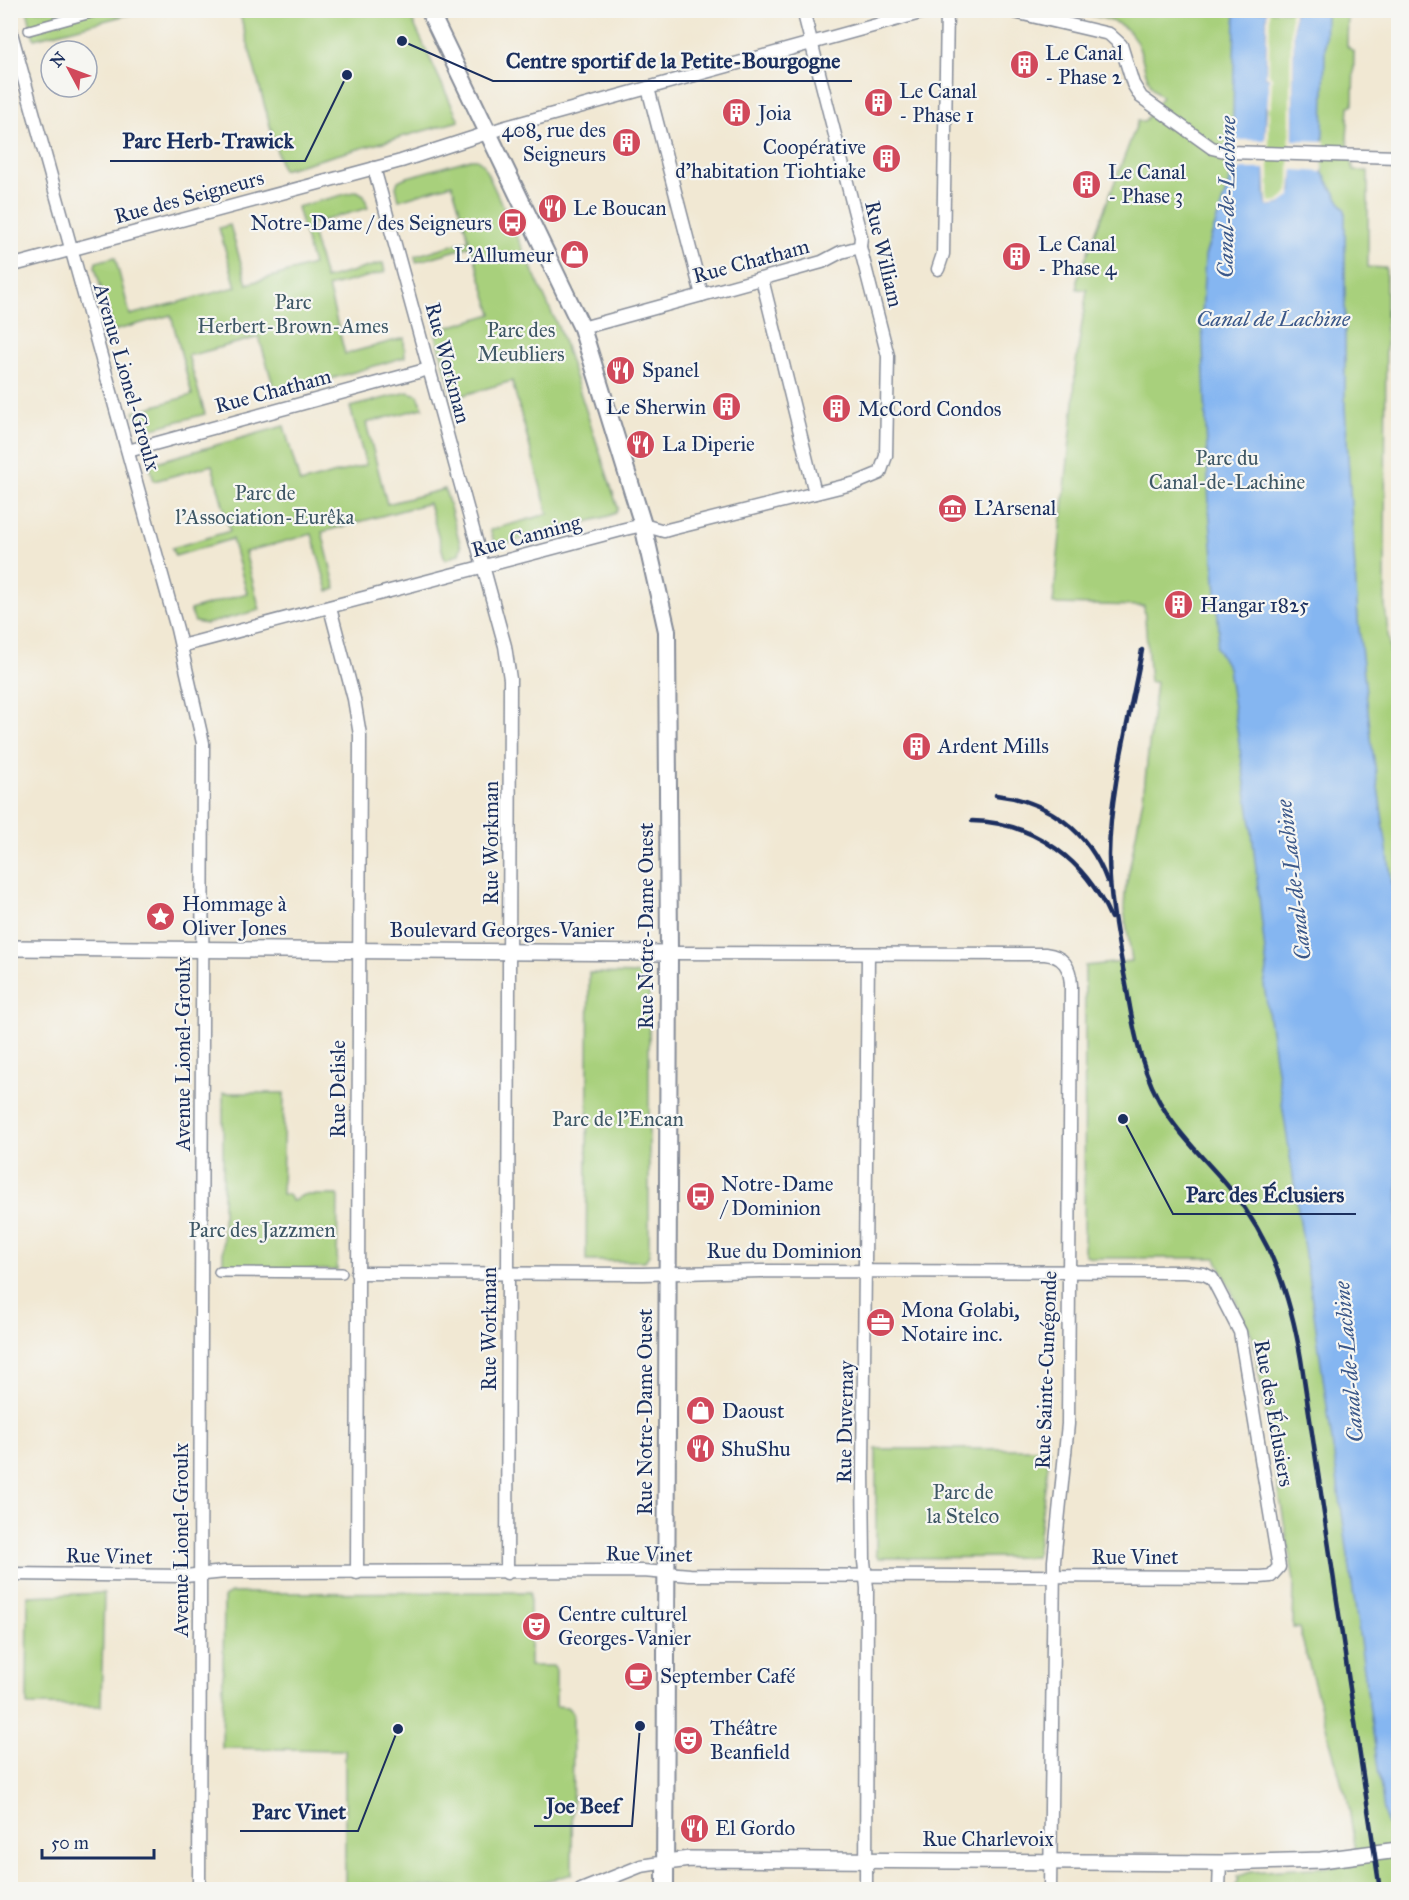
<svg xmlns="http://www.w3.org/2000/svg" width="1409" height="1900" viewBox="0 0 1409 1900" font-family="'IM FELL Great Primer',serif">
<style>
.green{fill:#a8d07b;stroke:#62806c;stroke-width:1.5}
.water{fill:#85b6f1;stroke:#5072a8;stroke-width:1.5}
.pier{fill:#f1e8d3}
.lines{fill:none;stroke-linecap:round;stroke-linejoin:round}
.pedestrian-casing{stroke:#868c98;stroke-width:12}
.minor-casing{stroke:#868c98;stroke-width:15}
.tertiary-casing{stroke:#868c98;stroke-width:18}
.secondary-casing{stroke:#868c98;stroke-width:20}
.pedestrian{stroke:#fff;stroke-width:9}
.minor{stroke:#fff;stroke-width:12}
.tertiary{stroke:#fff;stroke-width:15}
.secondary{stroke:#fff;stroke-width:16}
.rail{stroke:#1b2f5e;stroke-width:4.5}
.labels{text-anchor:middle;stroke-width:4.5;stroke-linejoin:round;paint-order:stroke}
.poi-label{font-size:21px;fill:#1b2f5e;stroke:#f6f6f2;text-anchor:start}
.street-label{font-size:21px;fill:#1b2f5e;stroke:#f6f6f2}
.park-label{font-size:21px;fill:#3e5765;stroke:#f6f6f2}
.water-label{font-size:22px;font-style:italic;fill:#3b588a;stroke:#f6f6f2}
.leader{fill:none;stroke:#1b2f5e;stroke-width:2}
.callout-dot{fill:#1b2f5e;stroke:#f6f6f2;stroke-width:2}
.callout-label{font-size:22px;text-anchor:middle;font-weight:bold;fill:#1b2f5e;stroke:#f6f6f2;stroke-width:4.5;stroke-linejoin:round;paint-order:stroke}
</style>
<rect width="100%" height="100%" fill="#f6f6f2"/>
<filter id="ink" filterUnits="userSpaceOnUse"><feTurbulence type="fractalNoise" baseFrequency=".0167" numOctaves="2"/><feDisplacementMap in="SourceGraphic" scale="12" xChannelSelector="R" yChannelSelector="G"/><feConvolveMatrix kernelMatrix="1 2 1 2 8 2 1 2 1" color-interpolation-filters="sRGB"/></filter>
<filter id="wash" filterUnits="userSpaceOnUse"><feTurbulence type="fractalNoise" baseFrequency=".008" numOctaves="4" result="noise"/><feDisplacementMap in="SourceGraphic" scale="24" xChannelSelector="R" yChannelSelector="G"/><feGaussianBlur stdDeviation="1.35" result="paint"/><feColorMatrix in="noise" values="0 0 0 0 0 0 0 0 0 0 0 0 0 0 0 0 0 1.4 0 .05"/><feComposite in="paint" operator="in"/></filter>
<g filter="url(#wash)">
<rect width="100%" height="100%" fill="#f1e8d3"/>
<g class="green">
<path d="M 27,10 L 142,11 L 34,39 Z"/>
<path d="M 239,11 L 408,11 L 459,121 L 282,170 Z"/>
<path d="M 1070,11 L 1348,11 L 1347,46 L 1354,52 L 1353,105 L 1349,106 L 1347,139 L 1354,171 L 1368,171 L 1368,267 L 1386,268 L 1385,606 L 1398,723 L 1398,1889 L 1234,1889 L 1239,1880 L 1237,1877 L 1250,1872 L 1358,1865 L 1347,1796 L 1342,1785 L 1299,1628 L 1293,1628 L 1294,1581 L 1253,1338 L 1216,1258 L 1092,1258 L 1086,1255 L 1084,1250 L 1085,966 L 1132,961 L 1124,910 L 1125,892 L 1143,798 L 1156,682 L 1150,682 L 1144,606 L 1053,604 L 1074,402 L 1075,370 L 1087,290 L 1077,289 L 1077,281 L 1138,121 L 1144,122 L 1162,97 C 1137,79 1150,48 1125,28 C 1112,18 1087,15 1070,11 Z"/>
<path d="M 471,159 L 477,159 L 483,164 L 511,224 L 508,226 L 512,233 L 515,232 L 560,331 L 618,508 L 616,513 L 609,516 L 500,545 L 494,541 L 490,530 L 548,514 L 512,381 L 453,398 L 435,331 L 492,314 L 471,246 L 416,262 L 415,256 L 469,240 L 452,184 L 399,200 L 396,187 L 398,181 L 404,178 Z"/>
<path d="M 357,191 L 364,195 L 368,208 L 310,224 L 325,279 L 383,263 L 385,272 L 328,287 L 345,354 L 404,338 L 405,357 L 276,395 L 259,337 L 192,355 L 191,353 L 188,355 L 205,414 L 149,429 L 141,427 L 134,412 L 192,395 L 171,315 L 113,331 L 95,267 L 96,262 L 115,257 L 130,315 L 236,287 L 219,228 L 230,225 L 247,284 L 313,265 L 297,207 Z"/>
<path d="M 408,392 L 418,395 L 423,408 L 366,423 L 387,504 L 445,489 L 461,547 L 459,554 L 445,560 L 429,503 L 322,532 L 336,589 L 328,591 L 312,534 L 245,552 L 260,610 L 206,624 L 195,622 L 190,610 L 247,593 L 232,539 L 175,556 L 172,548 L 230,531 L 212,465 L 154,481 L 150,467 L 153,463 L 284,426 L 300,483 L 366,465 L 350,407 Z"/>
<path d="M 589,973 L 645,974 L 649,980 L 649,1255 L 645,1261 L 586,1261 Z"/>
<path d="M 223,1093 L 284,1093 L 282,1194 L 288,1195 L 292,1201 L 303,1195 L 338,1195 L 337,1270 L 223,1269 Z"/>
<path d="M 876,1449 L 1050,1449 L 1036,1557 L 878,1558 L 876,1553 Z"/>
<path d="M 530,1592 L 530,1666 L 553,1666 L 556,1670 L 556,1706 L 567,1707 L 573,1713 L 572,1874 C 509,1895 413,1885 345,1884 L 345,1750 L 222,1748 L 224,1597 L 231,1593 Z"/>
<path d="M 104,1593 L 101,1706 L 27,1705 L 28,1596 Z"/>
</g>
<path class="water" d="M 1235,11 L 1267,11 L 1266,77 L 1269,77 L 1268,106 L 1266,106 L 1265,194 L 1267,206 L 1280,204 L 1292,191 L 1294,11 L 1326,11 L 1322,172 L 1345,210 L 1345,407 L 1358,620 L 1372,746 L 1398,924 L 1398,1872 L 1397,1863 L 1394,1863 L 1390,1839 L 1393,1839 L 1391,1825 L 1386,1825 L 1314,1314 L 1264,985 L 1267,970 L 1251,824 L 1228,668 L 1216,647 L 1219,630 L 1209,507 L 1202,318 L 1205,256 L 1232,173 Z"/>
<path class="pier" d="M 1270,10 L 1269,74 L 1272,77 L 1271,106 L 1269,109 L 1269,202 L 1279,201 L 1289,191 L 1291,10 L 1294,11 L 1293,140 L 1325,141 L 1322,172 L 1293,170 L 1291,196 L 1280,204 L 1267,206 L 1265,169 L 1242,169 L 1232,173 L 1229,167 L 1230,140 L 1265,140 L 1269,77 L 1266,77 L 1267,11 Z"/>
</g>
<g filter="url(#ink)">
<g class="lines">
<defs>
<g id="pedestrian">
<path d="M 29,30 L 102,10"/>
<path d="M 219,1272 L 342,1273"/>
</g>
<g id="minor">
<path d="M 1006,10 L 1109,34 L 1121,45 L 1133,84 L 1141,97 L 1212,148 L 1229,152 L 1398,157"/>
<path d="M 10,29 L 177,629 L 203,743 L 199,1890"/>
<path d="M 648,88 L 702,295"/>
<path d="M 374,168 L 505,646 L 510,679 L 507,1573"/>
<path d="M 10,266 L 401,161 L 506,127 L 931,10"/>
<path d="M 938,269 L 943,254 L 947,10"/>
<path d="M 762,279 L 815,493"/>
<path d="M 582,328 L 822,262 L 841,252 L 860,247"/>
<path d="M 128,451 L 429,369"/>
<path d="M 330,608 L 354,699 L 360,735 L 357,1573"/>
<path d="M 181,646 L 625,529 L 643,525 L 664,531 L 671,529 L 856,483 L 880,473 L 886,456 L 888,356 L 860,247 L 861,237 L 803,10"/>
<path d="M 669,953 L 1045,954 C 1064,956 1070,967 1071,985 L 1068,1424 L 1054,1561 L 1050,1890"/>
<path d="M 10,1574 L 185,1576 L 225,1572 L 643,1571 L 690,1575 L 1260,1577 L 1271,1576 L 1279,1567 L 1240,1332 L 1212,1278 L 1204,1274 L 1185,1272 L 761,1271 L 643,1274 L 357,1273"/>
<path d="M 581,1890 L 641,1866 L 666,1862"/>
<path d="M 866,1890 L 867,1588 L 864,1561 L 863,1469 L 868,954"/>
<path d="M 1219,1890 L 1220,1862"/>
</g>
<g id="tertiary">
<path d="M 10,948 L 669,953"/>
<path d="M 666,1862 L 690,1859 L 1223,1863 L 1321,1860 L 1398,1850"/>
</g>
<path id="secondary" d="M 429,10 L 582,328 L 643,525 L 667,631 L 669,953 L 665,1890"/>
</defs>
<use href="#pedestrian" class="pedestrian-casing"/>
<use href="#minor" class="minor-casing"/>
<use href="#tertiary" class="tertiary-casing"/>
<use href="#secondary" class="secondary-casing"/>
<use href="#pedestrian" class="pedestrian"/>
<use href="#minor" class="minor"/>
<use href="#tertiary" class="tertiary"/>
<use href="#secondary" class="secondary"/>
<g class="rail">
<path d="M 1142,650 C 1130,717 1110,787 1109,855 C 1109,900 1119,946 1127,990 C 1134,1033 1142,1076 1167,1114 C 1185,1142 1210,1164 1231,1190 C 1272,1241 1290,1295 1301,1359 L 1380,1890"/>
<path d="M 996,795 C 1048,801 1089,831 1107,881"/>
<path d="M 972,821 C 1035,822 1086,861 1111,918"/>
</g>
</g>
</g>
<defs>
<symbol id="building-disc" viewBox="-11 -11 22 22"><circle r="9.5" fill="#d1495b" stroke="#f6f6f2"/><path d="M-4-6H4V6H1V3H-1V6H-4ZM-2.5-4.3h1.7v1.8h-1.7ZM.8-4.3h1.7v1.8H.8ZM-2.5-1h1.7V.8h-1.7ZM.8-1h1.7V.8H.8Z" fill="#fff"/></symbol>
<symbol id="restaurant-disc" viewBox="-11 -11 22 22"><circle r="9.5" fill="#d1495b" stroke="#f6f6f2"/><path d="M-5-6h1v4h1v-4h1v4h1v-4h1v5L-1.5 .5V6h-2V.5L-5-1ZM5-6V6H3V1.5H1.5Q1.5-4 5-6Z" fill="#fff"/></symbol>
<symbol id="bus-disc" viewBox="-11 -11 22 22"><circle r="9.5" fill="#d1495b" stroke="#f6f6f2"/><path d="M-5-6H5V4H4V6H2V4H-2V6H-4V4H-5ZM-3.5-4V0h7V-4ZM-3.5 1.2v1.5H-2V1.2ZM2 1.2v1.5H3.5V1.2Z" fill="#fff"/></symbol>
<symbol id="shop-disc" viewBox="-11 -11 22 22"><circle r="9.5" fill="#d1495b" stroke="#f6f6f2"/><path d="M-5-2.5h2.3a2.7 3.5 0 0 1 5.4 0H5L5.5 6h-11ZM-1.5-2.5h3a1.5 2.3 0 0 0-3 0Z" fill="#fff"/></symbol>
<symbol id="museum-disc" viewBox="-11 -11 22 22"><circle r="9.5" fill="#d1495b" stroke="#f6f6f2"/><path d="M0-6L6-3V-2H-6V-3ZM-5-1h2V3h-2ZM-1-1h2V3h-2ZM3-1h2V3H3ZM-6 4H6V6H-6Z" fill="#fff"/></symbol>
<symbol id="sight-disc" viewBox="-11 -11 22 22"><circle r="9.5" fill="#d1495b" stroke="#f6f6f2"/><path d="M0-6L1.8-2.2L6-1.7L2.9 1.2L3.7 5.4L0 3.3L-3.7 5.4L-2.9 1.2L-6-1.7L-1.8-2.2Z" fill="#fff"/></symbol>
<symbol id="office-disc" viewBox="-11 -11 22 22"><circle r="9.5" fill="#d1495b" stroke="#f6f6f2"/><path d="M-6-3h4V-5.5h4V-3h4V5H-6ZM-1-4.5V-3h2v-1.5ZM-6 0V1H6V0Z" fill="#fff"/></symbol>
<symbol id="theatre-disc" viewBox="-11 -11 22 22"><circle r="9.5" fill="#d1495b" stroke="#f6f6f2"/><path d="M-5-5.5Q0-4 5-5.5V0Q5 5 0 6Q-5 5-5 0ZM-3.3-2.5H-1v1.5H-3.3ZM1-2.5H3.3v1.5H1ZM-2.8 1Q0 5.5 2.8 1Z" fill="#fff"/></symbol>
<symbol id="cafe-disc" viewBox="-11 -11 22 22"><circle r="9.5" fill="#d1495b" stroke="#f6f6f2"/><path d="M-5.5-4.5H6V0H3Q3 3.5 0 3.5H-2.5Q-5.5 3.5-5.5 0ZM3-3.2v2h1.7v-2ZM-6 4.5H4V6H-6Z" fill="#fff"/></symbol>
</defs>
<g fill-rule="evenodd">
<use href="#building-disc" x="1008" y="48" width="33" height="33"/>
<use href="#building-disc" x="862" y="86" width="33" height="33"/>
<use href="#building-disc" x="720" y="96" width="33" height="33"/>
<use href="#building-disc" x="610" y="126" width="33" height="33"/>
<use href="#building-disc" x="870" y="142" width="33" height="33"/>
<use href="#building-disc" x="1070" y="168" width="33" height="33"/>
<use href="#restaurant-disc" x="536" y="192" width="33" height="33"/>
<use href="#bus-disc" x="496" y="206" width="33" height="33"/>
<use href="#shop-disc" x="558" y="238" width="33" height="33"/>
<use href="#building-disc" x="1000" y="240" width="33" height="33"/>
<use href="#restaurant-disc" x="604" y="354" width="33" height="33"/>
<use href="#building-disc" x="710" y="390" width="33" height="33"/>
<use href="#building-disc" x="820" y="392" width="33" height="33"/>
<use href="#restaurant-disc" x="624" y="428" width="33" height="33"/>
<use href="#museum-disc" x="936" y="492" width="33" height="33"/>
<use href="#building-disc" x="1162" y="588" width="33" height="33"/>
<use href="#building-disc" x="900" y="730" width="33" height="33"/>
<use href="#sight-disc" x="144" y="900" width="33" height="33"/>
<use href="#bus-disc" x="684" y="1180" width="33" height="33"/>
<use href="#office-disc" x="864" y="1306" width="33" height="33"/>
<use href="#shop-disc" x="684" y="1394" width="33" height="33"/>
<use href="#restaurant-disc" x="684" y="1432" width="33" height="33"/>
<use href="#theatre-disc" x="520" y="1610" width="33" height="33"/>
<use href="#cafe-disc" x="622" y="1660" width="33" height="33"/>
<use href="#theatre-disc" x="672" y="1724" width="33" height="33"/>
<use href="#restaurant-disc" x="678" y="1812" width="33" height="33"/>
</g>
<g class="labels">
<g class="poi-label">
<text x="1045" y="60">Le Canal<tspan x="1045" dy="24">- Phase 2</tspan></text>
<text x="899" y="98">Le Canal<tspan x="899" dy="24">- Phase 1</tspan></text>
<text x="758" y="120">Joia</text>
<text x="606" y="137" text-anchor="end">408, rue des<tspan x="606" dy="24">Seigneurs</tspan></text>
<text x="866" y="154" text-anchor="end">Coopérative<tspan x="866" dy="24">d'habitation Tiohtiake</tspan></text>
<text x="1108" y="179">Le Canal<tspan x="1108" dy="24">- Phase 3</tspan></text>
<text x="573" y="215">Le Boucan</text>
<text x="492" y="230" text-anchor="end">Notre-Dame / des Seigneurs</text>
<text x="1038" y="251">Le Canal<tspan x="1038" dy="24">- Phase 4</tspan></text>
<text x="554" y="262" text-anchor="end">L'Allumeur</text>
<text x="642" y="377">Spanel</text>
<text x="706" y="414" text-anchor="end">Le Sherwin</text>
<text x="858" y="416">McCord Condos</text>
<text x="662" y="451">La Diperie</text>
<text x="974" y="515">L'Arsenal</text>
<text x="1200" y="612">Hangar 1825</text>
<text x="938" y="753">Ardent Mills</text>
<text x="182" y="911">Hommage à<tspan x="182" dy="24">Oliver Jones</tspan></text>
<text x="721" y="1191">Notre-Dame<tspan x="721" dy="24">/ Dominion</tspan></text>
<text x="901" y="1317">Mona Golabi,<tspan x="901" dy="24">Notaire inc.</tspan></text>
<text x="722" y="1418">Daoust</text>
<text x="721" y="1456">ShuShu</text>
<text x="558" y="1621">Centre culturel<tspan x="558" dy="24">Georges-Vanier</tspan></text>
<text x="660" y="1683">September Café</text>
<text x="710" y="1735">Théâtre<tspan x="710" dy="24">Beanfield</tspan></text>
<text x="715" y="1835">El Gordo</text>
</g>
<g class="street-label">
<text transform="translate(189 197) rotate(-15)" y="7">Rue des Seigneurs</text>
<text transform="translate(884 254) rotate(77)" y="7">Rue William</text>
<text transform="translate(751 261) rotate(-15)" y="7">Rue Chatham</text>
<text transform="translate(448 363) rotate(75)" y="7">Rue Workman</text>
<text transform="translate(127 377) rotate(74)" y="7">Avenue Lionel-Groulx</text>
<text transform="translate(273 391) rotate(-15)" y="7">Rue Chatham</text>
<text transform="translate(526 536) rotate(-15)" y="7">Rue Canning</text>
<text transform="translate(491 843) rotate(-90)" y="7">Rue Workman</text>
<text transform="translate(646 926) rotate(-90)" y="7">Rue Notre-Dame Ouest</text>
<text x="502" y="937">Boulevard Georges-Vanier</text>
<text transform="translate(183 1054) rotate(-90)" y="7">Avenue Lionel-Groulx</text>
<text transform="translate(338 1089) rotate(-90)" y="7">Rue Delisle</text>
<text x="784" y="1258">Rue du Dominion</text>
<text transform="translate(489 1329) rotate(-90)" y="7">Rue Workman</text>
<text transform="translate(1046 1370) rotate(-88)" y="7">Rue Sainte-Cunégonde</text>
<text transform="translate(645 1412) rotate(-90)" y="7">Rue Notre-Dame Ouest</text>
<text transform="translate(1274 1413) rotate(80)" y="7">Rue des Éclusiers</text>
<text transform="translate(845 1422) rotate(-89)" y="7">Rue Duvernay</text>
<text transform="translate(181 1540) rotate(-90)" y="7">Avenue Lionel-Groulx</text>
<text transform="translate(649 1554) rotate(1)" y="7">Rue Vinet</text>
<text transform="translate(109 1556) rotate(1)" y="7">Rue Vinet</text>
<text x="1135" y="1564">Rue Vinet</text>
<text x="988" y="1846">Rue Charlevoix</text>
</g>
<g class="park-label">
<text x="293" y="309">Parc<tspan x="293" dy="24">Herbert-Brown-Ames</tspan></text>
<text x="521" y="337">Parc des<tspan x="521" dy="24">Meubliers</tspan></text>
<text x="1227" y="465">Parc du<tspan x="1227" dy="24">Canal-de-Lachine</tspan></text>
<text x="265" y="500">Parc de<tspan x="265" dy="24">l'Association-Eurêka</tspan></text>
<text x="618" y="1126">Parc de l'Encan</text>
<text x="262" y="1237">Parc des Jazzmen</text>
<text x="963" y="1499">Parc de<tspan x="963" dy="24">la Stelco</tspan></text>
</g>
<g class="water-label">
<text transform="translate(1226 197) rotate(-89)" y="8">Canal-de-Lachine</text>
<text x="1273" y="326">Canal de Lachine</text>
<text transform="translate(1293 880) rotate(-97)" y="8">Canal-de-Lachine</text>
<text transform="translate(1348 1362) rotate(-95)" y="8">Canal-de-Lachine</text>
</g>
</g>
<path class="leader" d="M402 41L493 81H852M347 75L305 161H110M1123 1119L1173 1214H1356M640 1726L632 1826H534M398 1729L358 1831H240"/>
<g class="callout-dot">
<circle cx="402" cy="41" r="6"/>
<circle cx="347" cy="75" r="6"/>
<circle cx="1123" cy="1119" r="6"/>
<circle cx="640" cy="1726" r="6"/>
<circle cx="398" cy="1729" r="6"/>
</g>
<g class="callout-label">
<text x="673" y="68">Centre sportif de la Petite-Bourgogne</text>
<text x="208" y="148">Parc Herb-Trawick</text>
<text x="1265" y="1202">Parc des Éclusiers</text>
<text x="583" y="1813">Joe Beef</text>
<text x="299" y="1819">Parc Vinet</text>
</g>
<rect width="1409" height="1900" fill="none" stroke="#f6f6f2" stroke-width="36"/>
<g transform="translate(69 69) rotate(311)"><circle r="28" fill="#f6f6f2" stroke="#9ea6b7" stroke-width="1.5"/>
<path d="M0-4.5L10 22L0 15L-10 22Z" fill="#d1495b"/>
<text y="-9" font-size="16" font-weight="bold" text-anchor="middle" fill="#1b2f5e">N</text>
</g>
<path d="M42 1849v9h112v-9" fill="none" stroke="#1b2f5e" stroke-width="3"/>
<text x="51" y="1849" font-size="18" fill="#1b2f5e" stroke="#f6f6f2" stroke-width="4.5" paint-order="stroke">50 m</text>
</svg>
